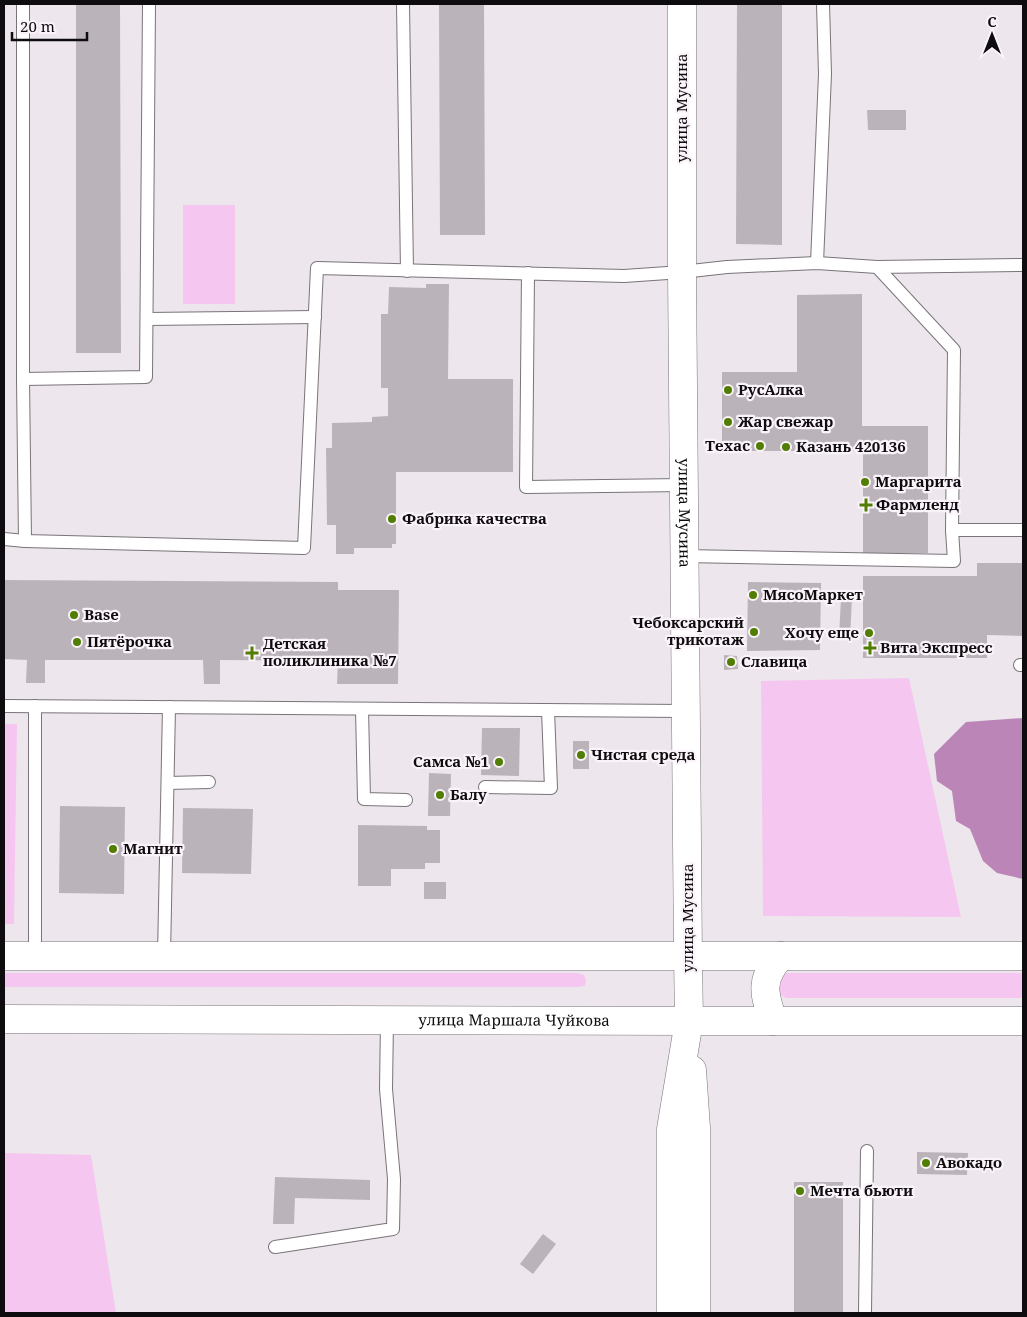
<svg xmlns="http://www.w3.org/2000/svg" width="1027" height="1317" viewBox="0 0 1027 1317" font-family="'Noto Serif',serif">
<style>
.green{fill:#f5c7f0}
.water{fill:#bb86b7}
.building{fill:#bab4ba}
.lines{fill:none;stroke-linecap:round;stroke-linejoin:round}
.service-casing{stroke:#797479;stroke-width:14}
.tertiary-casing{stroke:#797479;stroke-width:29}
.secondary-casing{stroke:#797479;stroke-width:29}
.service{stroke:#fff;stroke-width:12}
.tertiary{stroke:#fff;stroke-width:28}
.secondary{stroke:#fff;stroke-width:28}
.poi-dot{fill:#507d02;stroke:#faf3f9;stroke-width:2}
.labels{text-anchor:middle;stroke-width:4.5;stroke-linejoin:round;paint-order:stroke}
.street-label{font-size:15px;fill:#0e0c0e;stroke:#faf3f9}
.poi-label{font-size:15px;font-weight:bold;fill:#0e0c0e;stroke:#faf3f9;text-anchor:start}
</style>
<rect width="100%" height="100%" fill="#ede6ec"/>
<g class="green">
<rect x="183" y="205" width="52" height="99"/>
<path d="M 909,678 L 961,917 L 763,916 L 761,681 Z"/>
<path d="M 4,724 L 17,724 L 14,924 L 4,924 Z"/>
<path d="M 4,973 L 577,973 L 584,975 L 586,980 L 585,986 L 576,987 L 4,987 Z"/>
<path d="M 787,973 L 1023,973 L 1023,998 L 786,998 L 781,995 L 778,986 L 779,978 Z"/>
<path d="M 4,1153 L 91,1155 L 116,1313 L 4,1313 Z"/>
</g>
<path class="water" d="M 1023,718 L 1023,879 L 997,873 L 983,861 L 970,829 L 956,821 L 952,791 L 937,781 L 934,754 L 966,722 Z"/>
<g class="building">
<path d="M 76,4 L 120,4 L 121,353 L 76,353 Z"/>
<path d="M 439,4 L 484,4 L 485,235 L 440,235 Z"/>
<path d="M 737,4 L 782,4 L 782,245 L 736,244 Z"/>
<path d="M 867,110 L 906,110 L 906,130 L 868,130 Z"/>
<path d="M 426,284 L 449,284 L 448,379 L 513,379 L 513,472 L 396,472 L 396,544 L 392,544 L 392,548 L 354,548 L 354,554 L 336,554 L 336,525 L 327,525 L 326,448 L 332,448 L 332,423 L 372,422 L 372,417 L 388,416 L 388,388 L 381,388 L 381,314 L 388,314 L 389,287 L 426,288 Z"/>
<path d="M 862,294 L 862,426 L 928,426 L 928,553 L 863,553 L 863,451 L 722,451 L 722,372 L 797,372 L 797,295 Z"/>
<path d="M 977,563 L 1023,563 L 1023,636 L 987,635 L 987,658 L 863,658 L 863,576 L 977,576 Z"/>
<path d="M 4,580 L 338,582 L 338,590 L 399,590 L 398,684 L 337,684 L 338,661 L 220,660 L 220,684 L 204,684 L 203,660 L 45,660 L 45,683 L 26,683 L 27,660 L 4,659 Z"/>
<path d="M 748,582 L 821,583 L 820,650 L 747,651 Z"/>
<path d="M 841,597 L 852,597 L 850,639 L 839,639 Z"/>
<path d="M 724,655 L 737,656 L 738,669 L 724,670 Z"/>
<path d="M 482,728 L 520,728 L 519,776 L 481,775 Z"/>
<rect x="573" y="741" width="16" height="28"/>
<path d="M 429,773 L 451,774 L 450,816 L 428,816 Z"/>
<path d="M 60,806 L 125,807 L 124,894 L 59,893 Z"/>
<path d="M 183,808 L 253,809 L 251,874 L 182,873 Z"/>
<path d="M 358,825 L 427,826 L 427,830 L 440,830 L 440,863 L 425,863 L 425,869 L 391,869 L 391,886 L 358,886 Z"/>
<rect x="424" y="882" width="22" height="17"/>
<path d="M 917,1152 L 968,1153 L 967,1175 L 917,1174 Z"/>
<path d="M 275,1177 L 370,1180 L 370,1200 L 295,1198 L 294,1224 L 273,1224 Z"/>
<rect x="794" y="1182" width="49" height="131"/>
<path d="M 543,1234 L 556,1244 L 533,1274 L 520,1264 Z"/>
</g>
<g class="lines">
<defs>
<g id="service">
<path d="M 23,4 L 23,379 L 25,541"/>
<path d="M 403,4 L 407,271"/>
<path d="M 817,263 L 825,74 L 823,4"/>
<path d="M 877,267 L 954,350 L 952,530 L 1023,530"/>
<path d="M 528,273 L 526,487 L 684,485"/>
<path d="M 147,319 L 315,317"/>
<path d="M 23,379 L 146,377 L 149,4"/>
<path d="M 4,539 L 25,541 L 304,548 L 317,268 L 624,276 L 682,272 L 727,267 L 817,263 L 877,267 L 1023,265"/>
<path d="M 684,556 L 954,561 L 952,530"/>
<path d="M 1020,665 L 1023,665"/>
<path d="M 4,706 L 685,711"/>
<path d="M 35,706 L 35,956"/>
<path d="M 362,709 L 364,799 L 406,800"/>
<path d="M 168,783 L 209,782"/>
<path d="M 485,787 L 551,788 L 548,710"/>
<path d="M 164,956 L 169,707"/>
<path d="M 275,1247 L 393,1229 L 394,1179 L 386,1089 L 387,1020"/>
<path d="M 865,1313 L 867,1151"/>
</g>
<g id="tertiary">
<path id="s1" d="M 682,4 L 682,272 L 688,956"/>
<path d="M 692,1070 L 696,1128 L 696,1313"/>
<path d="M 671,1313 L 671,1129 L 689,1021"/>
</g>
<g id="secondary">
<path d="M 4,956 L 1023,956"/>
<path d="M 688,956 L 689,1021"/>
<path id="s2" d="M 4,1019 L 689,1021 L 1023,1021"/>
<path d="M 773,1021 C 764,994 759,979 781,956"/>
</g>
</defs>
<use href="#service" class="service-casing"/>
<use href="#tertiary" class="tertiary-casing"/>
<use href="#secondary" class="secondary-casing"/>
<use href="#service" class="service"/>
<use href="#tertiary" class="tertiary"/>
<use href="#secondary" class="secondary"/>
</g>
<g class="poi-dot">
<circle cx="728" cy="390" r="5"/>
<circle cx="728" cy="422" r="5"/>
<circle cx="760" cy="446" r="5"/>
<circle cx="786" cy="447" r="5"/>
<circle cx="865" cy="482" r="5"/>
<path d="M863.5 497.5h5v5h5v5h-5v5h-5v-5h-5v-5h5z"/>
<circle cx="392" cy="519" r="5"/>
<circle cx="753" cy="595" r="5"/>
<circle cx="74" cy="615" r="5"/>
<circle cx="754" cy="632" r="5"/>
<circle cx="869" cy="633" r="5"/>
<circle cx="77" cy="642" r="5"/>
<path d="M867.5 640.5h5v5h5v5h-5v5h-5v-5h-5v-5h5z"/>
<path d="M249.5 645.5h5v5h5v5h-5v5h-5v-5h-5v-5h5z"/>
<circle cx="731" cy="662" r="5"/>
<circle cx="581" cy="755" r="5"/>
<circle cx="499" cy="762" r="5"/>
<circle cx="440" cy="795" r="5"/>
<circle cx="113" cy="849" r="5"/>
<circle cx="926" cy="1163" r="5"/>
<circle cx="800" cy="1191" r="5"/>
</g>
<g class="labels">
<g class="street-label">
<text transform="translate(682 108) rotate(-90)" y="5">улица Мусина</text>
<text dy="5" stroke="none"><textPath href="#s1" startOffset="509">улица Мусина</textPath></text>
<text transform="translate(688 918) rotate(-90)" y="5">улица Мусина</text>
<text dy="5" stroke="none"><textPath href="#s2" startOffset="510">улица Маршала Чуйкова</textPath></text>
</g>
<g class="poi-label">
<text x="738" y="395">РусАлка</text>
<text x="738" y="427">Жар свежар</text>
<text x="750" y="451" text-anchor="end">Техас</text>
<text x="796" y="452">Казань 420136</text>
<text x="875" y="487">Маргарита</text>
<text x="876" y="510">Фармленд</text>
<text x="402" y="524">Фабрика качества</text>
<text x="763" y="600">МясоМаркет</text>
<text x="84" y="620">Base</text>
<text x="744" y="628" text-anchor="end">Чебоксарский<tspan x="744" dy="17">трикотаж</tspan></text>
<text x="859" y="638" text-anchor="end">Хочу еще</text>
<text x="87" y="647">Пятёрочка</text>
<text x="263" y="649">Детская<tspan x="263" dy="17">поликлиника №7</tspan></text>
<text x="880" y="653">Вита Экспресс</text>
<text x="741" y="667">Славица</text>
<text x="591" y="760">Чистая среда</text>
<text x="489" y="767" text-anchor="end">Самса №1</text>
<text x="450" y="800">Балу</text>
<text x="123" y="854">Магнит</text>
<text x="936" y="1168">Авокадо</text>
<text x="810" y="1196">Мечта бьюти</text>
</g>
</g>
<rect width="1027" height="1317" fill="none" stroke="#0e0c0e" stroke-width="10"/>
<g transform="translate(992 35)" stroke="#faf3f9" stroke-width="4" paint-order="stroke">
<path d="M0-4L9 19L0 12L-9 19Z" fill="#0e0c0e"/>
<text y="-8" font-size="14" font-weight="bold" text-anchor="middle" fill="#0e0c0e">С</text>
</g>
<path d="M12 32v8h75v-8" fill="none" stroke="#0e0c0e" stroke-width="2.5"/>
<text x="20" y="32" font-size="15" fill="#0e0c0e" stroke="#faf3f9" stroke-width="4" paint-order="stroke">20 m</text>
</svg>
